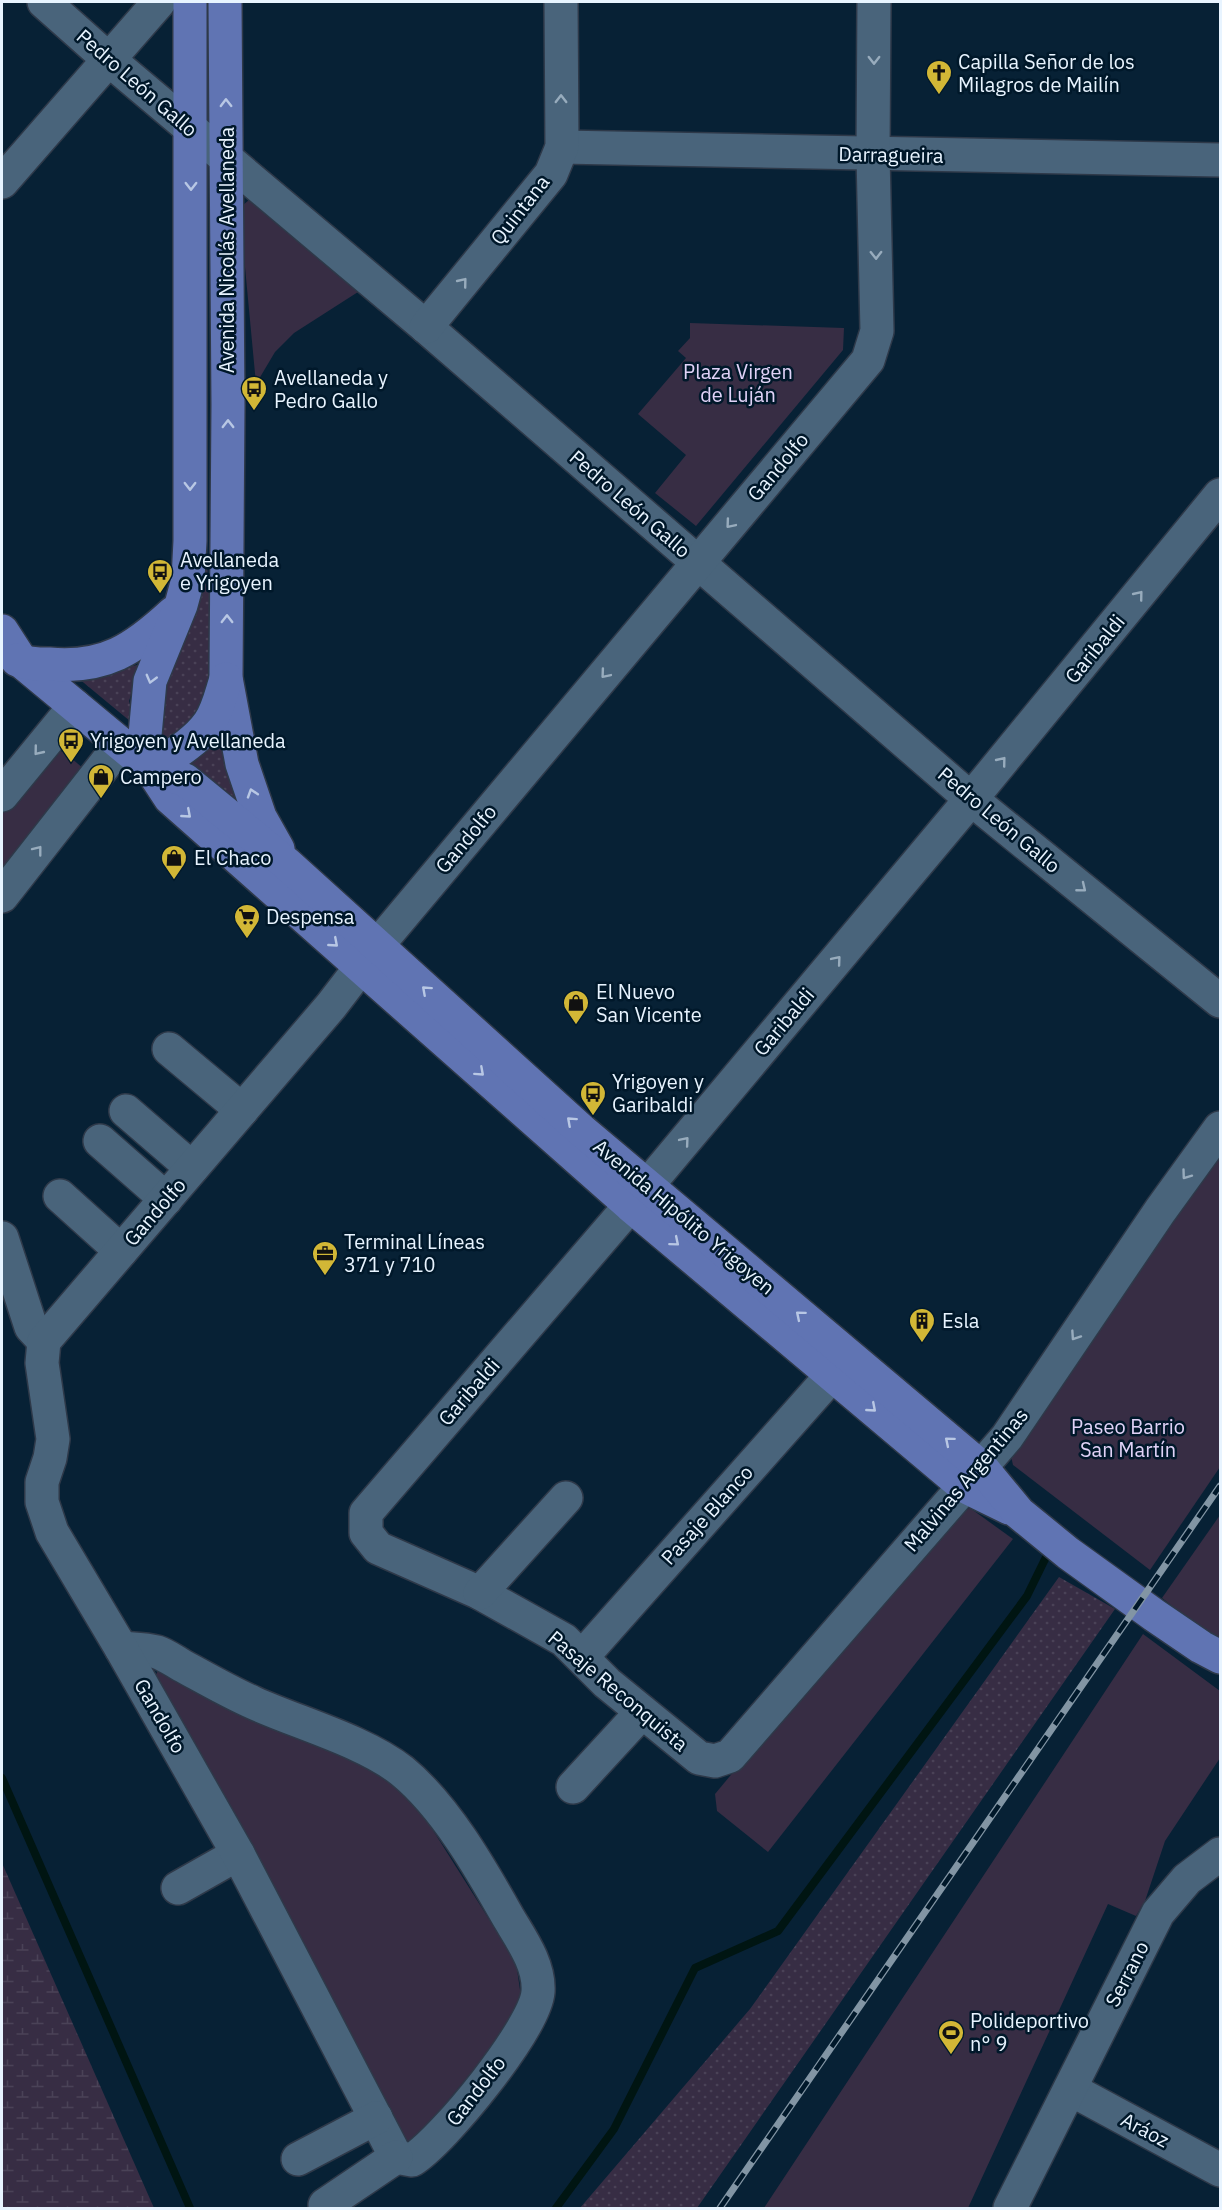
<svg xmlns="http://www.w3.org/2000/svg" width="1222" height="2210" viewBox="0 0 1222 2210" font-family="'IBM Plex Sans',sans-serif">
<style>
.grass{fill:url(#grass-dots)}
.wetland{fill:url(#wetland-marsh)}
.park{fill:#372d44}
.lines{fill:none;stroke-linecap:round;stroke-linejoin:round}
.stream{stroke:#001512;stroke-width:8}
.minor-casing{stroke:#2e3949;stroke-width:36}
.major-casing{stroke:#2e3949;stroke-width:36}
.minor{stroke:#49647b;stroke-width:33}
.major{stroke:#6074b3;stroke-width:33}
.rail-casing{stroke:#8295a4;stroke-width:7}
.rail{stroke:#00182a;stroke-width:4.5;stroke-dasharray:14;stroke-linecap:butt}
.oneway{stroke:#98acbd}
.oneway2{stroke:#b8c7e4}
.labels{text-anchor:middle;stroke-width:5;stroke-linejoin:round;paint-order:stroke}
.poi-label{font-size:20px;fill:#e8f4ff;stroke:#00182a;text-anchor:start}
.street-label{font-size:20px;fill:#e8f4ff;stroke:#00182a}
.park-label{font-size:20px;fill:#e0d2f7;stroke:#00182a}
</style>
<defs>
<pattern id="grass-dots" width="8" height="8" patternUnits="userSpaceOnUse" patternTransform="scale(1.5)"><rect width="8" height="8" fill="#372d44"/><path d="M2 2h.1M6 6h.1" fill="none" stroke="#4a4257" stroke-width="1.8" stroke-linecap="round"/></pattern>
<pattern id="wetland-marsh" width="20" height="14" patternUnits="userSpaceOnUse" patternTransform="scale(1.5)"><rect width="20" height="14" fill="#372d44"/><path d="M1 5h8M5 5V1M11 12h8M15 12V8" fill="none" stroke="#4a4257"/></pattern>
</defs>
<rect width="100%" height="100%" fill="#072135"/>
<g class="grass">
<path d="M 206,554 C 210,598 222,701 185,733 C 178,738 167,742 160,745 L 161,678 L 192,619 L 201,596 Z"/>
<path d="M 146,663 L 137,677 L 129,701 L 136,726 L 78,678 Z"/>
<path d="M 222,725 L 249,825 L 183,770 L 200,756 Z"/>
<path d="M 1059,1577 L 1115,1609 L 697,2208 L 580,2208 L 750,2009 Z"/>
</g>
<path class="wetland" d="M 2,1863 L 154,2208 L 2,2208 Z"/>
<g class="park">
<path d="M 249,200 L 257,202 L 358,292 L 294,333 L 275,352 L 256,384 L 240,214 L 243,205 Z"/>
<path d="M 690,323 L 844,328 L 843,350 L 696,526 L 655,493 L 686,455 L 638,414 L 686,358 L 678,351 L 690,338 Z"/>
<path d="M 52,749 L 64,752 L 84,769 L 2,881 L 2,814 Z"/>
<path d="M 1220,1146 L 1220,1467 L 1150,1570 L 1013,1465 L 1011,1456 Z"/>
<path d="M 970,1508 L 1013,1539 L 768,1852 L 717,1811 L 715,1794 L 938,1526 Z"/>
<path d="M 1220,1515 L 1220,1639 L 1200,1628 L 1162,1598 Z"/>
<path d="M 1143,1634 L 1220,1691 L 1220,1758 L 1165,1841 L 1145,1901 L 1136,1916 L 1108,1904 L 968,2208 L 764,2208 Z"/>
<path d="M 158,1670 L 369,1763 L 419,1808 L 516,1962 L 521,1997 L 503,2034 L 413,2143 L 403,2144 L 154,1680 Z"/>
</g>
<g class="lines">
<g class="stream">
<path d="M 2,1778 L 190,2208"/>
<path d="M 556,2208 L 614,2129 L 695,1968 L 778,1931 L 1027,1596 L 1050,1549"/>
</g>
<defs>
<g id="minor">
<path d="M 44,2 L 107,58 L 426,327 L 971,799 L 1220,1001"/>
<path d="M 562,147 L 1220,160"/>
<path d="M 2,182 L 159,2"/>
<path d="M 426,327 L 551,174 L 562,147 L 561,2"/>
<path d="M 1220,495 L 971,799 L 647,1186 L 366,1513 L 366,1533 L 378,1548 L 480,1593 L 564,1640 L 607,1683 L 699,1758 L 715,1761 L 730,1756 L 1007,1437 L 1160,1211 L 1220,1128"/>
<path d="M 2,795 L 75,706"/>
<path d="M 2,896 L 121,744"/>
<path d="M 169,1049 L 242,1110"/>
<path d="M 126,1111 L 192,1168"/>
<path d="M 100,1141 L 166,1199"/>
<path d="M 60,1196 L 121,1251"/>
<path d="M 2,1238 L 31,1327 L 44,1341"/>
<path d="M 480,1593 L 566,1498"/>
<path d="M 121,1648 C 133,1649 146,1649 157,1652 C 166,1655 174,1661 181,1665 C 205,1678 229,1692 254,1703 C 298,1723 364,1741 402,1771 C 445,1806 481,1869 508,1917 C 521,1939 540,1965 538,1992 C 535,2028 444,2140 412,2160 L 396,2157"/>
<path d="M 582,1657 L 833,1374"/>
<path d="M 573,1787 L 642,1712"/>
<path d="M 178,1888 L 238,1854"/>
<path d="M 1070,2089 L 1220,2170"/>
<path d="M 396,2157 L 238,1854 L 121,1648 L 52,1532 L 42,1502 L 42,1482 L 50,1458 L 53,1439 L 42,1363 L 44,1341 L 331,1006 L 377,946 L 868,360 L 877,331 L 873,155 L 874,2"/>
<path d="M 298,2159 L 376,2118"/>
<path d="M 325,2205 L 396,2157"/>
<path d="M 1010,2208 L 1158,1913 L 1187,1879 L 1220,1854"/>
</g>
<g id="major">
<path d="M 225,2 L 228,405 L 226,678 L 242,764 L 260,817 L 278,849"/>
<path d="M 2,631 L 22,662 L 151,769 L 170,798 L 630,1205 L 964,1486 L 1009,1508"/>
<path d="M 17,660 C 27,664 39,664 49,664 C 105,669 134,649 173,613"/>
<path d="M 151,769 L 185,780 L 287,864 L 581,1130 L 981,1467 L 1019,1513 L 1068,1553 L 1154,1615 L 1201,1647 L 1220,1657"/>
<path d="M 151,769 L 145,735 L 150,681 L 181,605 L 188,579 L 190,541 L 190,2"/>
<path d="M 151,769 C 171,756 195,743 209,723 C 218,710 221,694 226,679"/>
</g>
</defs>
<use href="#minor" class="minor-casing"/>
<use href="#major" class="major-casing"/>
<use href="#minor" class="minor"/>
<use href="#major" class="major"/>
<defs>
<path id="rail" d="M 720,2208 L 1220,1486"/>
</defs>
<use href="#rail" class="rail-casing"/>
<use href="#rail" class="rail"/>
</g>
<defs><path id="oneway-chevron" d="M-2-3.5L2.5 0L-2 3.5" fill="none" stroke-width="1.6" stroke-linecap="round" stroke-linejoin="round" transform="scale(1.5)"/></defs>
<g class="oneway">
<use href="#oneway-chevron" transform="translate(874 60) rotate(90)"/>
<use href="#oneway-chevron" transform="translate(561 99) rotate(-90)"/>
<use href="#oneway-chevron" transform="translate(876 255) rotate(89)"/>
<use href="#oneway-chevron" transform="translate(463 282) rotate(-51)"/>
<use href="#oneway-chevron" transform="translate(730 524) rotate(130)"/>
<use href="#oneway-chevron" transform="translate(1139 595) rotate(-51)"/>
<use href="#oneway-chevron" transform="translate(605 674) rotate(130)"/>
<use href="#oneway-chevron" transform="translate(38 751) rotate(129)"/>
<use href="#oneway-chevron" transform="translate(1002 761) rotate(-51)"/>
<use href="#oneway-chevron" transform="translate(38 850) rotate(-52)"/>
<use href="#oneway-chevron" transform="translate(1082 888) rotate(39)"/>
<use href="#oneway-chevron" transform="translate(837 960) rotate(-50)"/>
<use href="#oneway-chevron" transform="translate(685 1141) rotate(-50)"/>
<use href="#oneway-chevron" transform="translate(1186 1175) rotate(126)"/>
<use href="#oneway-chevron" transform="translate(1075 1336) rotate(124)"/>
</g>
<g class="oneway2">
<use href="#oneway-chevron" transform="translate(226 103) rotate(-91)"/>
<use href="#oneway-chevron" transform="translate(191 186) rotate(90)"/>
<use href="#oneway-chevron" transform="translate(228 424) rotate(-90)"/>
<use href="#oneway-chevron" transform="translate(190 486) rotate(90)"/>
<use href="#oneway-chevron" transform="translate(227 619) rotate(-90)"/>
<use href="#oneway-chevron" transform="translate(151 679) rotate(105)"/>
<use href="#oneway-chevron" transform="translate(252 793) rotate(-108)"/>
<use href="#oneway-chevron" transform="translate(187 814) rotate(41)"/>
<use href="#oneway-chevron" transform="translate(334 943) rotate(41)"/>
<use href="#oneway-chevron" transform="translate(426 990) rotate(-138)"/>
<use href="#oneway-chevron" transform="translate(480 1072) rotate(42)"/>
<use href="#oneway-chevron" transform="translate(571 1121) rotate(-138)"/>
<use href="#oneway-chevron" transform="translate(675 1242) rotate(40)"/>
<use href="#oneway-chevron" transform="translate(800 1315) rotate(-140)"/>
<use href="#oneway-chevron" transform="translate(872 1408) rotate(41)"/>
<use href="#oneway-chevron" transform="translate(949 1441) rotate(-140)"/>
</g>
<defs>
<symbol id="church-pin" viewBox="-11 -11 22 30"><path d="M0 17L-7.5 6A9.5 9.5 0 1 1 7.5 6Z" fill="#d2b736" stroke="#00182a"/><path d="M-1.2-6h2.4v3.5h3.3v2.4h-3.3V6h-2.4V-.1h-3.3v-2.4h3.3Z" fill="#111"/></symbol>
<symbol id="bus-pin" viewBox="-11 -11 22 30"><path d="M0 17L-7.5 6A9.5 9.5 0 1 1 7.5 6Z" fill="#d2b736" stroke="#00182a"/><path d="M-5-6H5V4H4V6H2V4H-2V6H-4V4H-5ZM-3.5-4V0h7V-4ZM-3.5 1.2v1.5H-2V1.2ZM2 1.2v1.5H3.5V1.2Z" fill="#111"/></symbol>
<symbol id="shop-pin" viewBox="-11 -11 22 30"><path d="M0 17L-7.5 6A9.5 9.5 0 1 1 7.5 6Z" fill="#d2b736" stroke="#00182a"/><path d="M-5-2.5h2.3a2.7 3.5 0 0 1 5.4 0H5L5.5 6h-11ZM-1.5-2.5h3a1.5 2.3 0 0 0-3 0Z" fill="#111"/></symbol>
<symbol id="supermarket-pin" viewBox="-11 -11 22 30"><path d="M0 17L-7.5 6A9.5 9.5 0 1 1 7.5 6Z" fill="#d2b736" stroke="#00182a"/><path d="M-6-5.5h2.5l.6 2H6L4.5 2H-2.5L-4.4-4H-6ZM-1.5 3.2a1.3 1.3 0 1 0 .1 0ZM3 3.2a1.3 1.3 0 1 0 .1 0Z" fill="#111"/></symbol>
<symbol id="office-pin" viewBox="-11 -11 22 30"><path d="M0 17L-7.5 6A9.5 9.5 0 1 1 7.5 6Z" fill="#d2b736" stroke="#00182a"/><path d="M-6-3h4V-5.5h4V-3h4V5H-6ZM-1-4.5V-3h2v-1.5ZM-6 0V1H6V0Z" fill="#111"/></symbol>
<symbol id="building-pin" viewBox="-11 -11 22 30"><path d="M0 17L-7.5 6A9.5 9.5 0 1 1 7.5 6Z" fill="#d2b736" stroke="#00182a"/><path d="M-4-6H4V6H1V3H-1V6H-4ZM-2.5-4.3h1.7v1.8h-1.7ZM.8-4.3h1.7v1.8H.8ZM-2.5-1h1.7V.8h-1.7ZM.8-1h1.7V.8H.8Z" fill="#111"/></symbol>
<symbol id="stadium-pin" viewBox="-11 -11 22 30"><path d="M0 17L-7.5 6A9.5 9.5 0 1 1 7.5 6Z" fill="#d2b736" stroke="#00182a"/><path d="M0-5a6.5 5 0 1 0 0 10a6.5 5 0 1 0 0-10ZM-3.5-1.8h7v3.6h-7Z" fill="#111"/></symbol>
</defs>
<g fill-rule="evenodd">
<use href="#church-pin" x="924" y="58" width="30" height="40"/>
<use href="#bus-pin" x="239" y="374" width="30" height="40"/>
<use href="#bus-pin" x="145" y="557" width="30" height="40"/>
<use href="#bus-pin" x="56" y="726" width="30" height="40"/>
<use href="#shop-pin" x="86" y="762" width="30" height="40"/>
<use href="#shop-pin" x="159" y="843" width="30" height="40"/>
<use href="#supermarket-pin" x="232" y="902" width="30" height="40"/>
<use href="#shop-pin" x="561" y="988" width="30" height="40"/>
<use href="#bus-pin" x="578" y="1079" width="30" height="40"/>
<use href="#office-pin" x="310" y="1239" width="30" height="40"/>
<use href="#building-pin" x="907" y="1306" width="30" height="40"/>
<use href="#stadium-pin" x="936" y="2018" width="30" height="40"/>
</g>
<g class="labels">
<g class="poi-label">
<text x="958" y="69">Capilla Señor de los<tspan x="958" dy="23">Milagros de Mailín</tspan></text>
<text x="274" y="385">Avellaneda y<tspan x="274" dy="23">Pedro Gallo</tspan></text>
<text x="180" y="567">Avellaneda<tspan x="180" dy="23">e Yrigoyen</tspan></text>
<text x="90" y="748">Yrigoyen y Avellaneda</text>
<text x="120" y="784">Campero</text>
<text x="194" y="865">El Chaco</text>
<text x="266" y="924">Despensa</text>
<text x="596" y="999">El Nuevo<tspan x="596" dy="23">San Vicente</tspan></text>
<text x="612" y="1089">Yrigoyen y<tspan x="612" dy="23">Garibaldi</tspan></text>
<text x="344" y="1249">Terminal Líneas<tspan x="344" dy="23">371 y 710</tspan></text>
<text x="942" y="1328">Esla</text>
<text x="970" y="2028">Polideportivo<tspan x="970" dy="23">n° 9</tspan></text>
</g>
<g class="street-label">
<text transform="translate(137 83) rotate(41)" y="7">Pedro León Gallo</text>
<text transform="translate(891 155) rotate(1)" y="7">Darragueira</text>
<text transform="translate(520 210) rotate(-52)" y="7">Quintana</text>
<text transform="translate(227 250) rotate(-90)" y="7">Avenida Nicolás Avellaneda</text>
<text transform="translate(778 467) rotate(-50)" y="7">Gandolfo</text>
<text transform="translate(630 504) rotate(41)" y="7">Pedro León Gallo</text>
<text transform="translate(1095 649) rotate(-51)" y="7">Garibaldi</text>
<text transform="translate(999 820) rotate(40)" y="7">Pedro León Gallo</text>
<text transform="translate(466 839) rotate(-50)" y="7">Gandolfo</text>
<text transform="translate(784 1022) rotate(-50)" y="7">Garibaldi</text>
<text transform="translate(155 1212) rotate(-49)" y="7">Gandolfo</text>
<text transform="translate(684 1217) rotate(40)" y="7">Avenida Hipólito Yrigoyen</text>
<text transform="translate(469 1392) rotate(-49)" y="7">Garibaldi</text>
<text transform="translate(966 1480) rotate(-50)" y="7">Malvinas Argentinas</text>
<text transform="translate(707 1515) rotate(-48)" y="7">Pasaje Blanco</text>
<text transform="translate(618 1691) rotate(40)" y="7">Pasaje Reconquista</text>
<text transform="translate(160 1716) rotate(60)" y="7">Gandolfo</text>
<text transform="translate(1127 1974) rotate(-63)" y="7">Serrano</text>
<text transform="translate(476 2091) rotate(-52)" y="7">Gandolfo</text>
<text transform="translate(1145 2130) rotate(28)" y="7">Aráoz</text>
</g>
<g class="park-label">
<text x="738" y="379">Plaza Virgen<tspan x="738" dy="23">de Luján</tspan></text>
<text x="1128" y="1434">Paseo Barrio<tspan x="1128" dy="23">San Martín</tspan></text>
</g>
</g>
<rect width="1222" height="2210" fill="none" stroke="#e8f4ff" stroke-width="6"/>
</svg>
